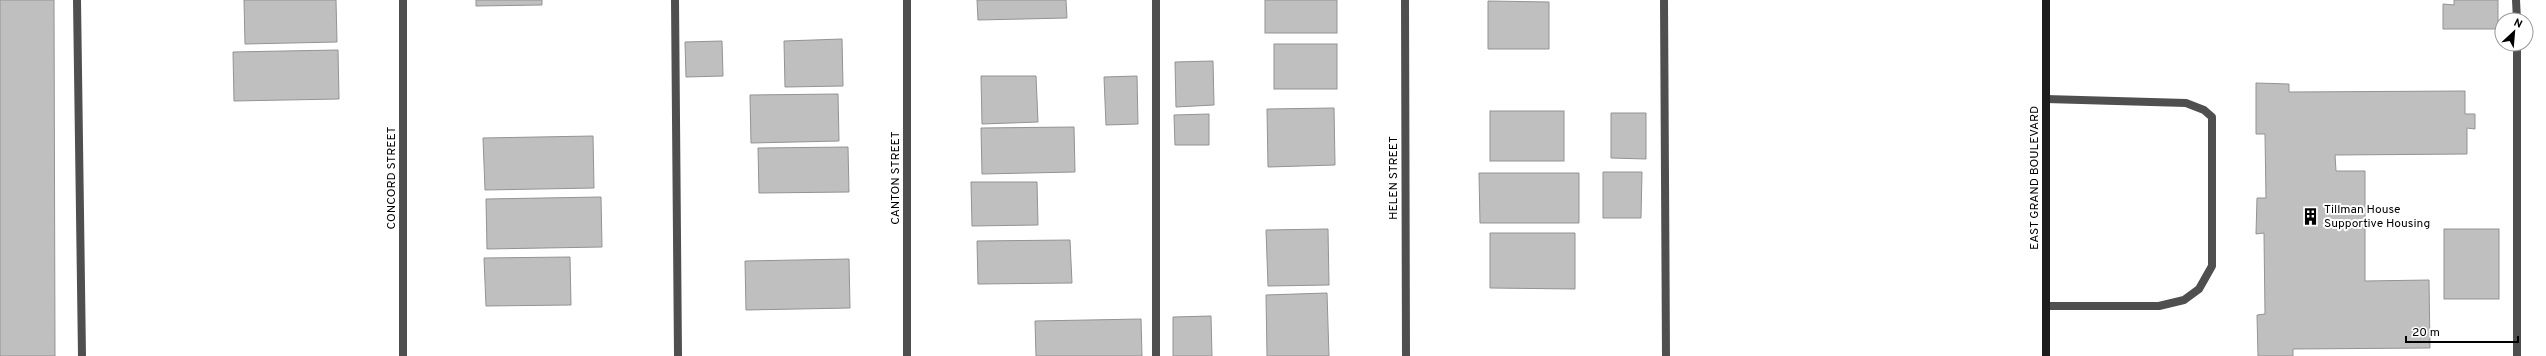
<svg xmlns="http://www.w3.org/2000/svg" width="2546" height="356" viewBox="0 0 2546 356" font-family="Overpass,sans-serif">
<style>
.building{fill:#bfbfbf;stroke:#939393}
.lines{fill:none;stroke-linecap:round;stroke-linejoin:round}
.service{stroke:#4f4f4f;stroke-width:8}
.minor{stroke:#4f4f4f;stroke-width:8}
.secondary{stroke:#1c1c1c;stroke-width:8}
.labels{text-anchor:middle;stroke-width:4;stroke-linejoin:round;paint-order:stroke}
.street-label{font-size:12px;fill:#000;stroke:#fff}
.poi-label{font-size:12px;fill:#000;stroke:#fff;text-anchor:start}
</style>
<rect width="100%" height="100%" fill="#fff"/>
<g class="building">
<path d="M 0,0 L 54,0 L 55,356 L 0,356 Z"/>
<path d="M 244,0 L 336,0 L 337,42 L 245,44 Z"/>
<path d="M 476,0 L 542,0 L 542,5 L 476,6 Z"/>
<path d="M 977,0 L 1066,0 L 1067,18 L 978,20 Z"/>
<rect x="1265" y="0" width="72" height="33"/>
<path d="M 2454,0 L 2498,0 L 2498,29 L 2443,29 L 2443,4 L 2454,5 Z"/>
<path d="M 1488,1 L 1549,2 L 1549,49 L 1488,49 Z"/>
<path d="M 842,39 L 843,86 L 785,87 L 784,41 Z"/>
<path d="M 722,41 L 723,76 L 686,77 L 685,42 Z"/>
<rect x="1274" y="44" width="63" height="45"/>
<path d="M 338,50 L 339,99 L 234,101 L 233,52 Z"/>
<path d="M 1213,61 L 1214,105 L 1176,107 L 1175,62 Z"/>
<path d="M 981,76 L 1036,76 L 1038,122 L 982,124 Z"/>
<path d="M 1137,76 L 1138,124 L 1106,125 L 1104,77 Z"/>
<path d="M 2256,83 L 2289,84 L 2289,92 L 2465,91 L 2465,114 L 2475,114 L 2475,129 L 2467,128 L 2467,154 L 2335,155 L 2336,171 L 2365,171 L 2365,281 L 2429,280 L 2430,348 L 2293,349 L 2293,356 L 2258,356 L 2257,315 L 2265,314 L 2264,233 L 2256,234 L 2257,198 L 2266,198 L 2265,134 L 2256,134 Z"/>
<path d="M 838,94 L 839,141 L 751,143 L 750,95 Z"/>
<path d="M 1334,108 L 1335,165 L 1268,167 L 1267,109 Z"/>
<rect x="1490" y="111" width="74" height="50"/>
<path d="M 1611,113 L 1646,113 L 1646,159 L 1611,158 Z"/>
<path d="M 1209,114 L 1209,145 L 1175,145 L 1174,115 Z"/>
<path d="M 1074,127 L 1075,172 L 982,174 L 981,128 Z"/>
<path d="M 593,136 L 594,188 L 485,190 L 483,138 Z"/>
<path d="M 848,147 L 849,192 L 759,193 L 758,148 Z"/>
<path d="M 1603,172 L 1642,172 L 1641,218 L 1603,218 Z"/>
<path d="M 1479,173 L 1579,173 L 1579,223 L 1480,223 Z"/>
<path d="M 971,182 L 1037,182 L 1038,225 L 972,226 Z"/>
<path d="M 601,197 L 602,247 L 487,249 L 486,199 Z"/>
<path d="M 1328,229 L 1329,285 L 1268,286 L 1266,230 Z"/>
<rect x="2444" y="229" width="55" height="70"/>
<path d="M 1490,233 L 1575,233 L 1575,289 L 1490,288 Z"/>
<path d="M 1070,240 L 1072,283 L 978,284 L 977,241 Z"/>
<path d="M 570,257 L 571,305 L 486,306 L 484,258 Z"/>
<path d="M 849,259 L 850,308 L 746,310 L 745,261 Z"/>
<path d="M 1327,293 L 1329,356 L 1267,356 L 1266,295 Z"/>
<path d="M 1211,316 L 1212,356 L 1173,356 L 1173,317 Z"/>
<path d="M 1141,319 L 1142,356 L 1036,356 L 1035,321 Z"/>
</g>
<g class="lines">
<g class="service">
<path d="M 77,0 L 82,356"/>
<path d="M 675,0 L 678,356"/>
<path d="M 1664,0 L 1666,356"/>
<path d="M 2516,0 L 2517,20"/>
<path d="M 2517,44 L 2517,356"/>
<path d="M 2046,99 L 2186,103 L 2204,110 L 2212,117 L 2212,266 L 2199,289 L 2184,300 L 2159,306 L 2046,306"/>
<path d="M 1156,356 L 1156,0"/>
</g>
<g class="minor">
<path d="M 403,0 L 403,356"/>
<path d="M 907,0 L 907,356"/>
<path d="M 1405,0 L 1406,356"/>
</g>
<path class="secondary" d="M 2046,0 L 2046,356"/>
</g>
<defs>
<symbol id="building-bare" viewBox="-9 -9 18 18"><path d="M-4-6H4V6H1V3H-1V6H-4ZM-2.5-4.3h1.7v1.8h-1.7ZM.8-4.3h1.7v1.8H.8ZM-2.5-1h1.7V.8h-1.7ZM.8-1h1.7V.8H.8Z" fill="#000" stroke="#fff" stroke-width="2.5" paint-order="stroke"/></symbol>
</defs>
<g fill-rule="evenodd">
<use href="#building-bare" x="2298" y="204" width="25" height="25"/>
</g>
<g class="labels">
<g class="street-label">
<text transform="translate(391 178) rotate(-90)" y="4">CONCORD STREET</text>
<text transform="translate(895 178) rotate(-90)" y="4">CANTON STREET</text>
<text transform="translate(1393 178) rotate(-90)" y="4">HELEN STREET</text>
<text transform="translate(2034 178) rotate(-90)" y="4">EAST GRAND BOULEVARD</text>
</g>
<g class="poi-label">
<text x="2324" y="213">Tillman House<tspan x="2324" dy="14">Supportive Housing</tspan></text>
</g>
</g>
<g transform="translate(2514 32) rotate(26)"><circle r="19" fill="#ffffff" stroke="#999999"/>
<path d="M0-3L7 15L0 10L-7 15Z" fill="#000000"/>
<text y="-6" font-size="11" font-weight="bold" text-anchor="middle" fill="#000000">N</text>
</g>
<path d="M2406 336v6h112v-6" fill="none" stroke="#000000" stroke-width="2"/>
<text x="2412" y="336" font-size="12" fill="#000000" stroke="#ffffff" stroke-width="3" paint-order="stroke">20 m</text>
</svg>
